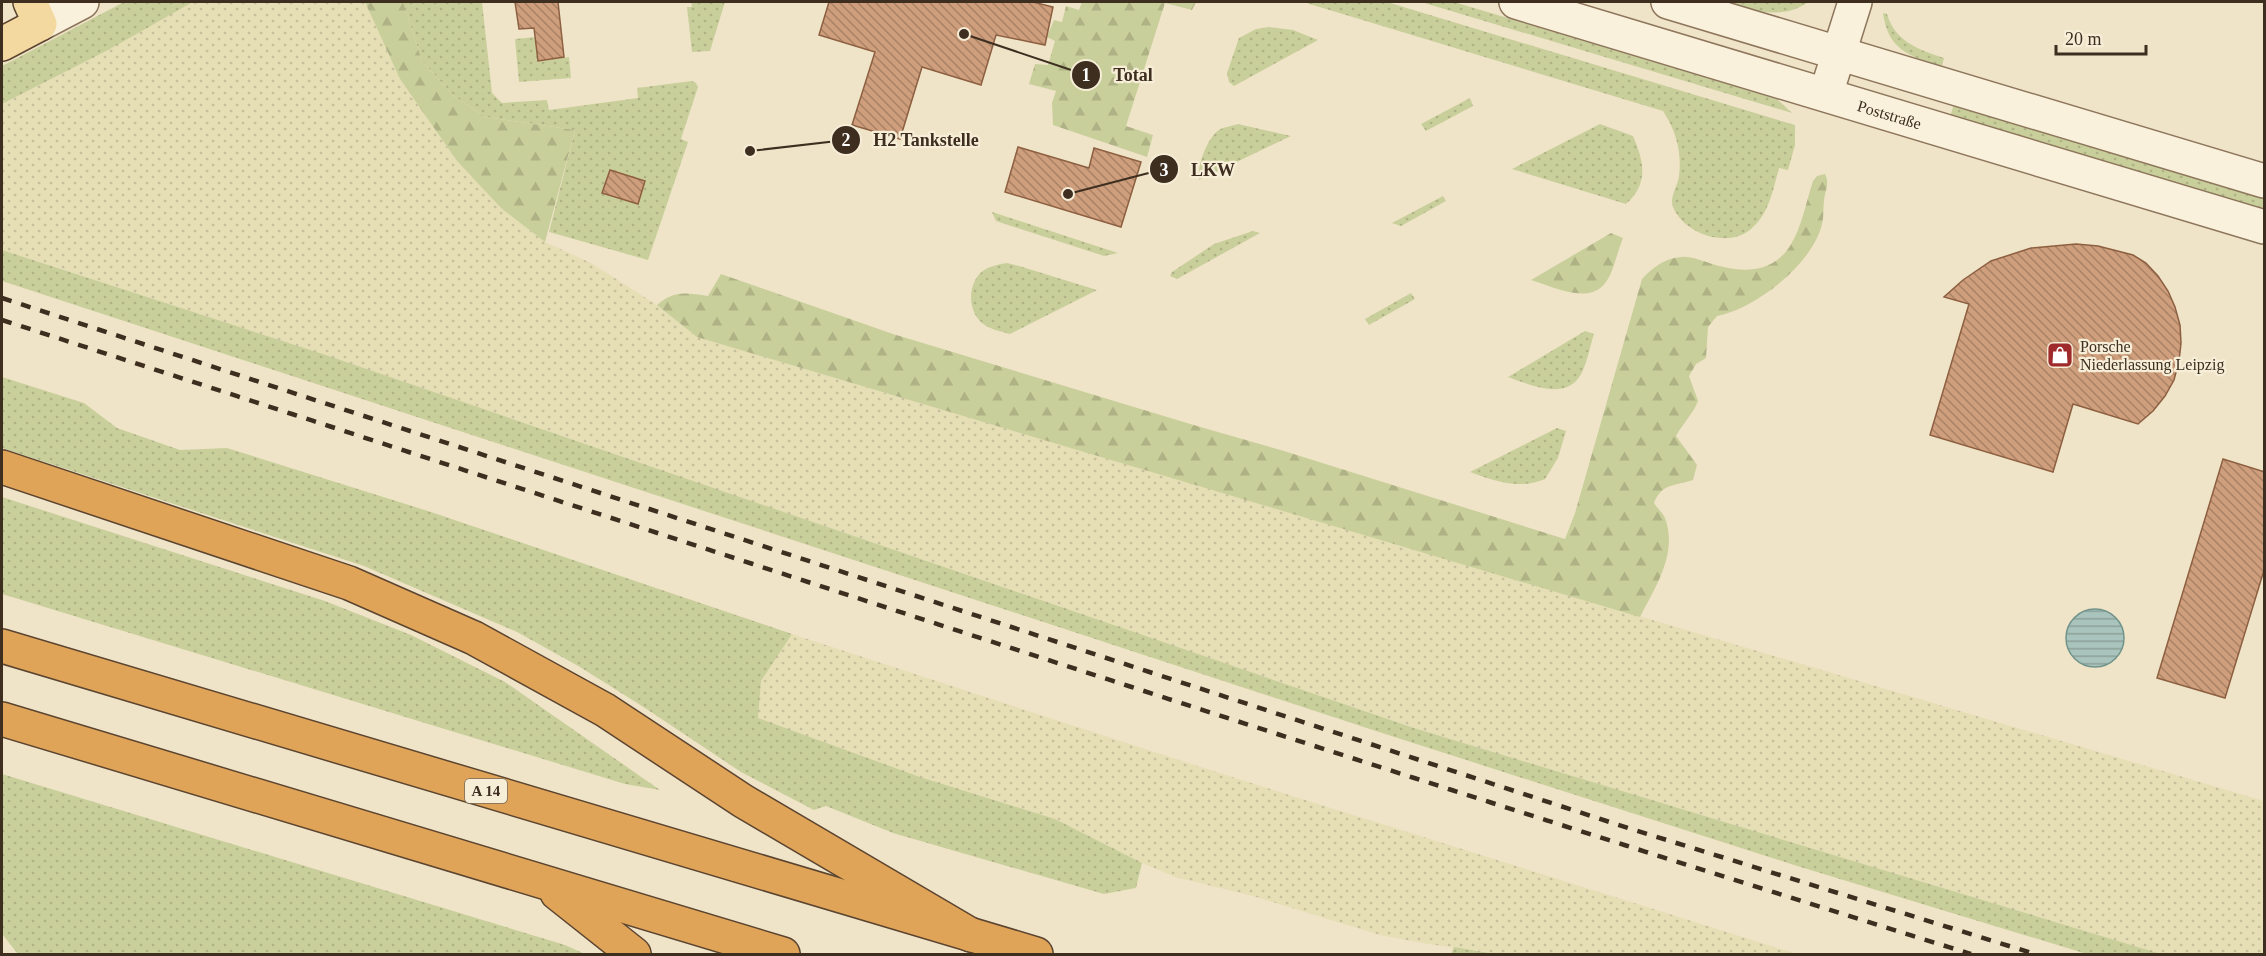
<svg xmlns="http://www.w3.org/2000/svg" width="2266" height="956" viewBox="0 0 2266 956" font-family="'Times New Roman',serif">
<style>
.farmland{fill:url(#farmland-dots)}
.grass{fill:url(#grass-dots)}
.forest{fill:url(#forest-firs)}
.water{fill:url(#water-rules);stroke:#6f938a;stroke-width:1.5}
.building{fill:url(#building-back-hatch);stroke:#8d5f41;stroke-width:1.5}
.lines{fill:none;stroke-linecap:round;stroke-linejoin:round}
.minor-casing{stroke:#8d765c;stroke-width:36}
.tertiary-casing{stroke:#8d765c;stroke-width:36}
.primary-casing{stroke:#5b4430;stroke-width:36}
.motorway-casing{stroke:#5b4430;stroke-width:36}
.minor{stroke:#faf1dc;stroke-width:33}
.tertiary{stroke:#faf1dc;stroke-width:33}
.primary{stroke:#f3d9a0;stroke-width:33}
.motorway{stroke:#e0a458;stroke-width:33}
.rail{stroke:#3d2e20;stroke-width:4.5;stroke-dasharray:10 10;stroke-linecap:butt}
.labels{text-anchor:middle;stroke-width:4.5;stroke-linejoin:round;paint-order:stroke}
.shield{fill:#f7eed8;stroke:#756857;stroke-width:1.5}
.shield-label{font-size:15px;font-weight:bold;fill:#3d2e20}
.street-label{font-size:16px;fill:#3d2e20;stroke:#f7eed8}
.poi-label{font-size:16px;fill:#3d2e20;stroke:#f7eed8;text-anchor:start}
.leader{fill:none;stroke:#3d2e20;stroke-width:2}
.callout-dot{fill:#3d2e20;stroke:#f7eed8;stroke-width:2}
.mark-label{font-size:18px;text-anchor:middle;font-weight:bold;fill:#fff}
.callout-label{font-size:18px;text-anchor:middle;font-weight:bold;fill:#3d2e20;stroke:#f7eed8;stroke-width:4.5;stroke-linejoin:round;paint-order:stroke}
</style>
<defs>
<pattern id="farmland-dots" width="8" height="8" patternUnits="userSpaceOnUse" patternTransform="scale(1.5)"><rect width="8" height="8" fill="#e6deb5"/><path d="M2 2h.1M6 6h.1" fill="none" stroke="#c6bf9b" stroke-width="1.8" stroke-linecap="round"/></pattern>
<pattern id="grass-dots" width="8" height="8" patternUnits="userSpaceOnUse" patternTransform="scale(1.5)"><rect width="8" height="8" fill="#c9cf9b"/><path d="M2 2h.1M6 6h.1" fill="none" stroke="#aeb285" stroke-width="1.8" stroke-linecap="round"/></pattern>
<pattern id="forest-firs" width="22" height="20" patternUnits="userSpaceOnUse" patternTransform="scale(1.5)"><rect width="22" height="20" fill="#c9cf9b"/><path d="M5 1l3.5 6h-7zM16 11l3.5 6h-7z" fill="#aeb285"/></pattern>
<pattern id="water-rules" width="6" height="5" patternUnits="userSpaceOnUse" patternTransform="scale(1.5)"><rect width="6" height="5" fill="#a9c4bc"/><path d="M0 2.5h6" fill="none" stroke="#8ba098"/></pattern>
<pattern id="building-back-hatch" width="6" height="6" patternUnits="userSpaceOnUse" patternTransform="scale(1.5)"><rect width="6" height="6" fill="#cf9f7d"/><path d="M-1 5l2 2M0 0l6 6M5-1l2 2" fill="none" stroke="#a98266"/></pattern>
</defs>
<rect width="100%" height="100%" fill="#f0e4c8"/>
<g class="farmland">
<path d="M 193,2 L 365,2 L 400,79 L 457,161 L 501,208 L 545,242 L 591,263 L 657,305 L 697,337 L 2264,801 L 2264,954 L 2161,954 L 1414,728 L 326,355 L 2,250 L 2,104 L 110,49 Z"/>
<path d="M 792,634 L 1216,772 L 1797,954 L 1495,954 L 1482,951 L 1428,944 L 1380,935 L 1253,896 L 1175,877 L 1142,863 L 1055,819 L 920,777 L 757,718 L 761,681 Z"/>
</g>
<g class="grass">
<path d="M 124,2 L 193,2 L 110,49 L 2,104 L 2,66 Z"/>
<path d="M 403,2 L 482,2 L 492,93 L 502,103 L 547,100 L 549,110 L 638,98 L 637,88 L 692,81 L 696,83 L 698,87 L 681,139 L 688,142 L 648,260 L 549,232 L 575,130 L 485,117 L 454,96 L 422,61 Z"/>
<path d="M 691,2 L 725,2 L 710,51 L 692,52 L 687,7 L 692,7 Z"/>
<path d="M 1303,2 L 1387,2 L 1795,125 L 1795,145 L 1788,170 L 1779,168 C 1773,190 1769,214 1751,229 C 1728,249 1684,234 1673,207 C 1669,198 1678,185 1679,176 C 1682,152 1676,131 1663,111 Z"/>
<path d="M 1421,2 L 1454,2 L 1777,99 L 1792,113 Z"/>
<path d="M 1722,2 L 1808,2 C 1783,21 1749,10 1722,2 Z"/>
<path d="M 1883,13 L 1887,14 C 1895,42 1920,50 1944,58 L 1942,66 C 1910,57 1888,50 1883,13 Z"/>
<path d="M 1269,27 L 1293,30 L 1318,40 L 1234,86 L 1229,82 L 1227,73 L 1239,38 L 1256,29 Z"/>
<path d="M 536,37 L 538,61 L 569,57 L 571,78 L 519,82 L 515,39 Z"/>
<path d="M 1470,98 L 1473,106 L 1426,131 L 1421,124 Z"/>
<path d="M 1954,104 L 2264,198 L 2264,211 L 1950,117 Z"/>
<path d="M 1238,124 L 1291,136 L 1199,180 C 1197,166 1207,138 1219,130 C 1223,127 1233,126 1238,124 Z"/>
<path d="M 1600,124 L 1633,136 C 1644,162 1649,183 1626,204 L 1512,169 Z"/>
<path d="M 1443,196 L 1446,201 L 1401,226 L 1392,223 Z"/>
<path d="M 992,212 L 1118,253 L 1104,256 L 996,221 Z"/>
<path d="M 1253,231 L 1260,233 L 1177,279 L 1170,276 L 1172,272 L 1214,244 Z"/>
<path d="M 2,250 L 326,355 L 1414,728 L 2161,954 L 2087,954 L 1794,865 L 1382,733 L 2,281 Z"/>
<path d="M 1007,263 L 1019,266 L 1097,290 L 1010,334 C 1000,331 987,329 980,321 C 967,308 968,281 984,270 C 991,266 999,264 1007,263 Z"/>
<path d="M 1411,293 L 1415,299 L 1369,325 L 1365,319 Z"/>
<path d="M 1585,331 L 1594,334 C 1590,346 1588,359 1583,370 C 1570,403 1530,385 1508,377 Z"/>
<path d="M 2,377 L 84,403 L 117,428 L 180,450 L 227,448 L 428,511 L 792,634 L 761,681 L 758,718 L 920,777 L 1055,819 L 1142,863 L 1136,888 L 1104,894 L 893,833 L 826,806 L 814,810 L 741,772 L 645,708 L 580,667 L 517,632 L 364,566 L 2,448 Z"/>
<path d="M 1557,428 L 1566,431 L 1558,458 L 1545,479 C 1518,490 1495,481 1470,472 Z"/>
<path d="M 2,497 L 325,601 L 411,635 L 505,682 L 660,790 L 625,784 L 2,594 Z"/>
<path d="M 2,774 L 565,945 L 585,954 L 18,954 L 2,934 Z"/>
<path d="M 1454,947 L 1495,954 L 1451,954 Z"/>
</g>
<g class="forest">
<path d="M 365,2 L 403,2 L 422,61 L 454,96 L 485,117 L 575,130 L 545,242 L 501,208 L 457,161 L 400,79 Z"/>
<path d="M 1082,2 L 1196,2 L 1192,10 L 1165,3 L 1126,126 L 1153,135 L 1147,157 L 1053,125 L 1052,103 L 1056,91 L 1029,84 L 1035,64 L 1048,65 L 1055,41 L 1047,37 L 1054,20 L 1062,22 L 1066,6 L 1079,10 Z"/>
<path d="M 1825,174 C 1830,184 1825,190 1824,201 C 1823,208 1824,217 1822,224 C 1813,264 1755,309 1717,316 L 1708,327 L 1706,358 L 1696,364 L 1689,376 L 1698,401 C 1693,414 1683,423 1676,436 L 1697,465 L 1693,480 C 1675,486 1662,483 1654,503 C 1657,508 1663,513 1665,518 C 1678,553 1656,586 1640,617 L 697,337 L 657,305 C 674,290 686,293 708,296 L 721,274 L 893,334 L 1197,426 L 1284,451 L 1565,539 L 1575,513 L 1642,279 C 1652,268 1665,258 1681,257 C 1691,256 1702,261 1712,264 C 1741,273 1772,274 1790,246 C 1802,227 1806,202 1813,181 L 1817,176 Z"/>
<path d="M 1611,233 L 1623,238 C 1618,250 1613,273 1606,282 C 1589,306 1552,286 1531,280 Z"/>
</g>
<circle class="water" cx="2095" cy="638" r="29"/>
<g class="building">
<path d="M 515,2 L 558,2 L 564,57 L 538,61 L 534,28 L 519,29 Z"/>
<path d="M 829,2 L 1033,2 L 1053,7 L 1045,45 L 996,35 L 981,85 L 922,67 L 900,139 L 852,125 L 875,52 L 819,35 Z"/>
<path d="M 1018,147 L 1089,168 L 1094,148 L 1141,162 L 1121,227 L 1005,192 Z"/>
<path d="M 610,170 L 645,181 L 638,204 L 602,193 Z"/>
<path d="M 2076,244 L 2098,246 L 2133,255 L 2146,263 L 2158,276 L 2168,291 L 2175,307 L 2180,325 L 2181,343 L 2179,361 L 2174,380 L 2165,396 L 2153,411 L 2138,424 L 2073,404 L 2053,472 L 1930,435 L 1969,304 L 1944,297 L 1963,280 L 1991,261 L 2031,248 Z"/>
<path d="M 2223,459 L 2265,472 L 2265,567 L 2225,698 L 2157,678 Z"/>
</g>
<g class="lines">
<defs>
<path id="minor" d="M 1826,94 L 1855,2"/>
<g id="tertiary">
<path id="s1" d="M 1516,2 L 2264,227"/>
<path d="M 1668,2 L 2264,181"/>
<path d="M 40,24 L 82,2"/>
</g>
<path id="primary" d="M 2,44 L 40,24 L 30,2"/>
<g id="motorway">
<path d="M 2,467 L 349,583 L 474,638 L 605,710 L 743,801 L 971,935"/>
<path d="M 2,646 L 1036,954"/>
<path d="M 2,719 L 783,954"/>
<path d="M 557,893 L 634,954"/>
</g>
</defs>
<use href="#minor" class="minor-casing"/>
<use href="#tertiary" class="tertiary-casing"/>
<use href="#primary" class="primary-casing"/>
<use href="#motorway" class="motorway-casing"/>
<use href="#minor" class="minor"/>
<use href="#tertiary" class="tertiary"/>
<use href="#primary" class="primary"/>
<use href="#motorway" class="motorway"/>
<g class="rail">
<path d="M 2,298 L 1628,828 L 2035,954"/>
<path d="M 2,320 C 658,532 1312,749 1971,954"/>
</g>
</g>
<defs>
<symbol id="shop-square" viewBox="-11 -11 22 22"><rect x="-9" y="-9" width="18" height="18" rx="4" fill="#9e2a2b" stroke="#f7eed8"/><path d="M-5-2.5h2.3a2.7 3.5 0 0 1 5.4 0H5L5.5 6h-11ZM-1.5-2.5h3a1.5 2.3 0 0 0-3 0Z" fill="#fff"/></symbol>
</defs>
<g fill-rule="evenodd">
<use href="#shop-square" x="2045" y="340" width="30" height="30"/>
</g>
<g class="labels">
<rect class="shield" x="465" y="779" width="42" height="24" rx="4.5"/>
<g class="shield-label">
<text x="486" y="796">A 14</text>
</g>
<g class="street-label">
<text dy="6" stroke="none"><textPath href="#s1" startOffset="390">Poststraße</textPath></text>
</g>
<g class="poi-label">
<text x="2080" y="352">Porsche<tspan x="2080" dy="18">Niederlassung Leipzig</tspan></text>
</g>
</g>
<path class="leader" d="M964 34L1086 75M750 151L846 140M1068 194L1164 169"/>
<g class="callout-dot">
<circle cx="964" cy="34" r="6"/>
<circle cx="750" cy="151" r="6"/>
<circle cx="1068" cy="194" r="6"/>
<circle cx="1086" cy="75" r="15"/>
<circle cx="846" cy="140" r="15"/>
<circle cx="1164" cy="169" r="15"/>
</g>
<g class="mark-label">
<text x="1086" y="81">1</text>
<text x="846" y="146">2</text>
<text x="1164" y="176">3</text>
</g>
<g class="callout-label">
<text x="1133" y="81">Total</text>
<text x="926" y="146">H2 Tankstelle</text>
<text x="1213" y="176">LKW</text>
</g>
<rect width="2266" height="956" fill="none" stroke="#3d2e20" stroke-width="6"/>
<path d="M2056 45v9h90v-9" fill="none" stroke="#3d2e20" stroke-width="3"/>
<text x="2065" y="45" font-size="18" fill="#3d2e20" stroke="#f7eed8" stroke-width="4.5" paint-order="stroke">20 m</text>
</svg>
